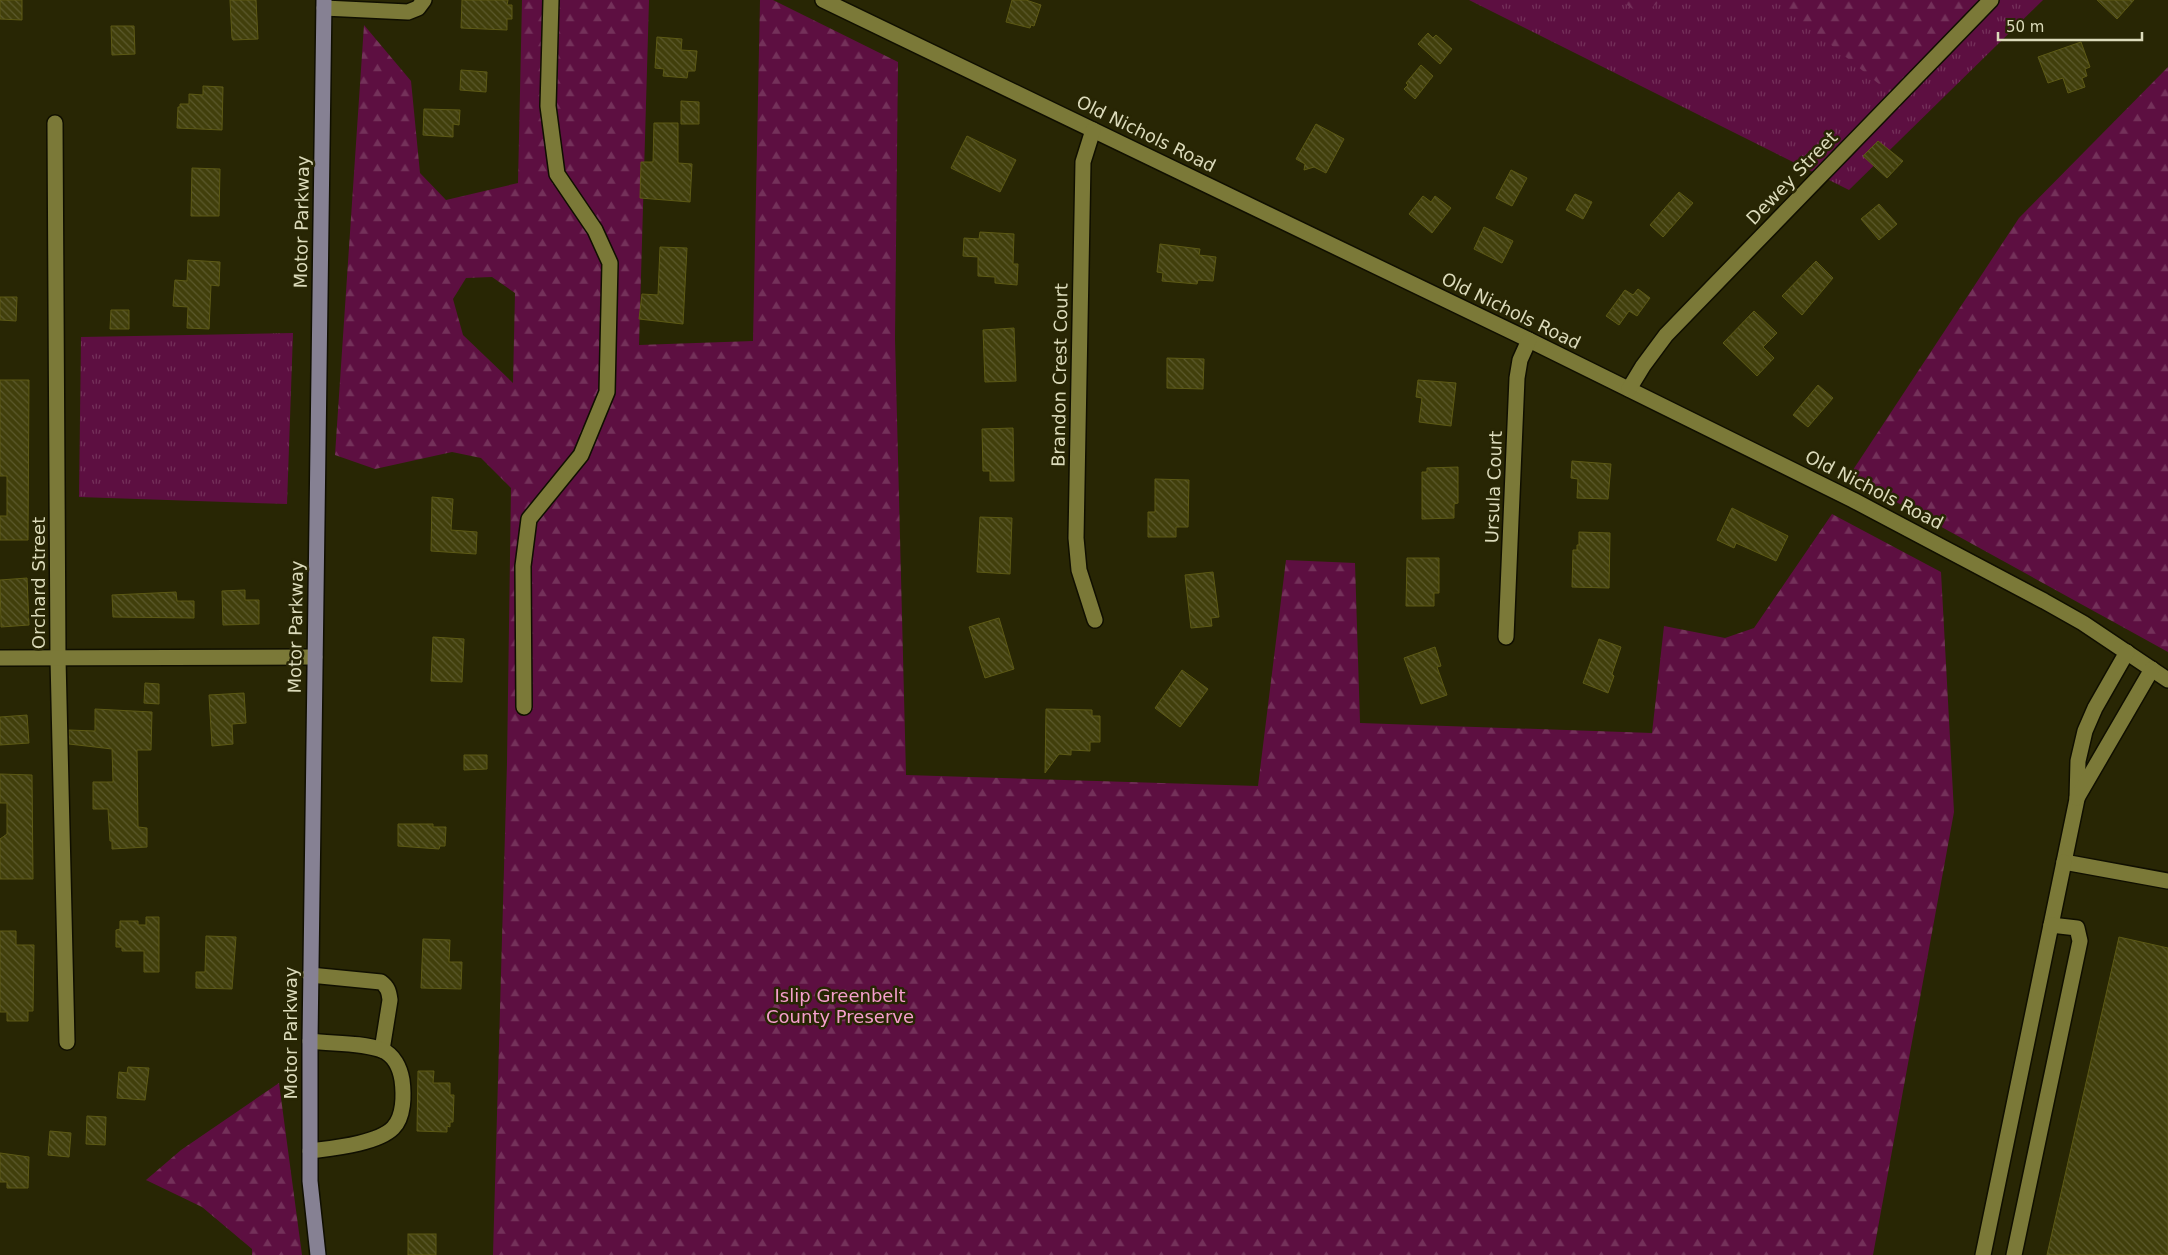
<svg xmlns="http://www.w3.org/2000/svg" width="2168" height="1255" viewBox="0 0 2168 1255" font-family="'DejaVu Sans',sans-serif">
<style>
.grass{fill:url(#grass-tufts)}
.forest{fill:url(#forest-firs);fill-rule:evenodd}
.building{fill:url(#building-back-hatch);stroke:#5c5915}
.lines{fill:none;stroke-linecap:round;stroke-linejoin:round}
.minor-casing{stroke:#100f00;stroke-width:18}
.major-casing{stroke:#100f00;stroke-width:18}
.minor{stroke:#7b7938;stroke-width:15}
.major{stroke:#868193;stroke-width:15}
.labels{text-anchor:middle;stroke-width:5;stroke-linejoin:round;paint-order:stroke}
.street-label{font-size:18px;fill:#dcdbbb;stroke:#282604}
.park-label{font-size:18px;fill:#f69fce;stroke:#282604}
</style>
<defs>
<pattern id="grass-tufts" width="24" height="20" patternUnits="userSpaceOnUse" patternTransform="scale(1.25)"><rect width="24" height="20" fill="#5d0f41"/><path d="M3 7l-1-3M5 7V3M7 7l1-3M15 17l-1-3M17 17v-4M19 17l1-3" fill="none" stroke="#74315a"/></pattern>
<pattern id="forest-firs" width="22" height="20" patternUnits="userSpaceOnUse" patternTransform="scale(1.25)"><rect width="22" height="20" fill="#5d0f41"/><path d="M5 1l3.5 6h-7zM16 11l3.5 6h-7z" fill="#74315a"/></pattern>
<pattern id="building-back-hatch" width="6" height="6" patternUnits="userSpaceOnUse" patternTransform="scale(1.25)"><rect width="6" height="6" fill="#413f0b"/><path d="M-1 5l2 2M0 0l6 6M5-1l2 2" fill="none" stroke="#5c5a2d"/></pattern>
</defs>
<rect width="100%" height="100%" fill="#282604"/>
<g class="grass">
<path d="M 1469,0 L 2043,0 L 1849,190 Z"/>
<path d="M 293,333 L 287,504 L 79,497 L 81,337 Z"/>
</g>
<g class="forest">
<path d="M 522,0 L 649,0 L 639,345 L 753,341 L 760,0 L 773,0 L 898,62 L 895,339 L 906,775 L 1258,786 L 1286,560 L 1355,563 L 1360,723 L 1652,733 L 1664,626 L 1725,638 L 1754,628 L 1832,514 L 1941,572 L 1954,812 L 1873,1255 L 493,1255 L 507,763 L 511,488 L 481,458 L 452,452 L 375,469 L 335,455 L 364,25 L 411,81 L 420,173 L 446,200 L 518,183 ZM 492,277 L 515,293 L 513,383 L 463,335 L 453,299 L 466,278 Z"/>
<path d="M 1620,0 L 1662,0 L 1641,15 Z"/>
<path d="M 1776,0 L 1985,0 L 1890,93 Z"/>
<path d="M 2168,67 L 2168,652 L 1849,476 L 2019,218 Z"/>
<path d="M 279,1083 L 302,1255 L 252,1255 L 252,1249 L 202,1207 L 146,1180 L 181,1150 Z"/>
</g>
<g class="building">
<path d="M 0,0 L 22,0 L 22,20 L 0,19 Z"/>
<path d="M 230,0 L 256,0 L 258,39 L 233,40 L 232,38 Z"/>
<path d="M 462,0 L 508,0 L 507,5 L 512,5 L 512,19 L 507,19 L 507,30 L 461,28 Z"/>
<path d="M 1012,0 L 1026,0 L 1041,5 L 1034,26 L 1031,25 L 1030,28 L 1006,22 Z"/>
<path d="M 2097,0 L 2134,0 L 2117,19 Z"/>
<path d="M 111,26 L 134,26 L 135,54 L 112,55 Z"/>
<path d="M 1428,33 L 1433,38 L 1436,35 L 1452,49 L 1440,64 L 1418,44 Z"/>
<path d="M 657,37 L 682,39 L 681,50 L 697,51 L 695,71 L 688,71 L 687,78 L 663,76 L 664,69 L 655,68 Z"/>
<path d="M 2081,42 L 2090,67 L 2085,69 L 2087,76 L 2082,78 L 2085,87 L 2068,93 L 2063,78 L 2048,83 L 2038,57 Z"/>
<path d="M 1421,65 L 1433,76 L 1415,99 L 1404,89 L 1408,85 L 1406,83 Z"/>
<path d="M 461,70 L 487,72 L 486,92 L 460,90 Z"/>
<path d="M 203,86 L 223,87 L 222,130 L 177,128 L 178,107 L 180,107 L 180,104 L 189,104 L 189,94 L 203,95 Z"/>
<path d="M 681,101 L 699,102 L 699,124 L 681,124 Z"/>
<path d="M 424,109 L 460,110 L 459,125 L 453,124 L 453,137 L 423,135 Z"/>
<path d="M 654,123 L 678,123 L 678,163 L 692,164 L 690,202 L 640,198 L 641,162 L 653,162 Z"/>
<path d="M 1316,124 L 1344,139 L 1326,173 L 1314,167 L 1304,170 L 1305,164 L 1296,159 Z"/>
<path d="M 967,136 L 1016,160 L 1000,192 L 951,168 Z"/>
<path d="M 1878,141 L 1903,161 L 1887,178 L 1863,156 Z"/>
<path d="M 192,168 L 220,169 L 219,216 L 191,216 Z"/>
<path d="M 1511,170 L 1527,178 L 1512,206 L 1496,198 Z"/>
<path d="M 1679,192 L 1693,203 L 1663,237 L 1650,225 Z"/>
<path d="M 1575,194 L 1592,202 L 1583,219 L 1566,210 Z"/>
<path d="M 1423,196 L 1431,202 L 1435,196 L 1451,208 L 1432,233 L 1409,214 Z"/>
<path d="M 1879,204 L 1897,224 L 1879,240 L 1861,219 Z"/>
<path d="M 1484,227 L 1513,241 L 1502,263 L 1474,249 Z"/>
<path d="M 980,232 L 1014,234 L 1013,264 L 1018,264 L 1017,285 L 995,283 L 995,277 L 978,276 L 978,257 L 963,256 L 964,238 L 979,239 Z"/>
<path d="M 1160,244 L 1200,249 L 1199,255 L 1216,257 L 1213,281 L 1198,280 L 1197,284 L 1162,281 L 1163,273 L 1157,272 Z"/>
<path d="M 660,247 L 687,248 L 683,324 L 639,319 L 642,294 L 658,295 Z"/>
<path d="M 188,260 L 220,262 L 219,286 L 211,285 L 209,329 L 187,328 L 188,307 L 173,306 L 175,280 L 187,281 Z"/>
<path d="M 1816,261 L 1833,278 L 1802,315 L 1782,296 Z"/>
<path d="M 1638,289 L 1650,298 L 1637,316 L 1629,311 L 1619,325 L 1606,316 L 1625,290 L 1633,295 Z"/>
<path d="M 0,297 L 17,297 L 16,321 L 0,320 Z"/>
<path d="M 111,310 L 129,310 L 129,329 L 110,329 Z"/>
<path d="M 1754,311 L 1777,333 L 1763,347 L 1774,358 L 1757,376 L 1723,343 Z"/>
<path d="M 1014,328 L 1016,381 L 985,382 L 983,330 Z"/>
<path d="M 1167,358 L 1204,359 L 1203,389 L 1167,388 Z"/>
<path d="M 0,380 L 29,380 L 28,540 L 0,540 L 0,516 L 7,516 L 7,476 L 0,476 Z"/>
<path d="M 1418,380 L 1456,383 L 1451,426 L 1419,422 L 1422,398 L 1416,397 Z"/>
<path d="M 1818,385 L 1833,398 L 1808,427 L 1793,415 Z"/>
<path d="M 1013,428 L 1014,481 L 990,481 L 990,471 L 983,471 L 982,429 Z"/>
<path d="M 1572,461 L 1611,464 L 1608,499 L 1577,498 L 1578,479 L 1571,478 Z"/>
<path d="M 1458,467 L 1458,503 L 1454,504 L 1454,518 L 1422,519 L 1422,472 L 1427,472 L 1427,468 Z"/>
<path d="M 1155,479 L 1189,480 L 1188,527 L 1176,527 L 1176,537 L 1148,537 L 1148,512 L 1155,512 Z"/>
<path d="M 432,497 L 453,499 L 451,530 L 477,532 L 476,554 L 431,551 Z"/>
<path d="M 1732,508 L 1788,536 L 1776,561 L 1736,543 L 1734,548 L 1717,540 Z"/>
<path d="M 980,517 L 1012,518 L 1010,574 L 977,572 Z"/>
<path d="M 1579,532 L 1610,533 L 1609,588 L 1572,587 L 1573,550 L 1577,550 L 1577,545 L 1579,545 Z"/>
<path d="M 1407,558 L 1439,558 L 1439,593 L 1434,593 L 1434,606 L 1406,606 Z"/>
<path d="M 1213,572 L 1219,617 L 1211,618 L 1212,626 L 1191,628 L 1185,575 Z"/>
<path d="M 27,578 L 29,625 L 1,627 L 0,580 Z"/>
<path d="M 245,590 L 245,600 L 259,600 L 259,624 L 223,625 L 222,591 Z"/>
<path d="M 176,592 L 177,601 L 194,601 L 194,618 L 113,617 L 112,595 Z"/>
<path d="M 999,618 L 1014,669 L 985,678 L 969,627 Z"/>
<path d="M 433,637 L 464,639 L 462,682 L 431,681 Z"/>
<path d="M 1599,639 L 1621,647 L 1612,674 L 1614,676 L 1608,693 L 1583,683 Z"/>
<path d="M 1435,647 L 1441,666 L 1437,667 L 1447,695 L 1421,704 L 1404,658 Z"/>
<path d="M 1182,670 L 1208,689 L 1180,727 L 1155,708 Z"/>
<path d="M 145,683 L 159,684 L 159,704 L 144,703 Z"/>
<path d="M 244,693 L 246,723 L 232,724 L 233,744 L 212,746 L 209,695 Z"/>
<path d="M 95,709 L 152,712 L 151,750 L 137,750 L 138,827 L 147,828 L 147,847 L 112,849 L 112,841 L 110,841 L 108,809 L 93,809 L 93,782 L 113,782 L 112,749 L 69,744 L 69,730 L 95,731 Z"/>
<path d="M 1046,709 L 1092,710 L 1092,716 L 1100,716 L 1100,742 L 1090,742 L 1090,751 L 1071,750 L 1071,755 L 1059,754 L 1045,773 Z"/>
<path d="M 27,715 L 29,743 L 0,745 L 0,717 Z"/>
<path d="M 464,755 L 487,755 L 487,769 L 464,770 Z"/>
<path d="M 0,774 L 32,775 L 33,879 L 0,879 L 0,839 L 7,834 L 7,803 L 0,803 Z"/>
<path d="M 398,824 L 433,824 L 433,827 L 446,827 L 445,846 L 440,846 L 439,849 L 398,846 Z"/>
<path d="M 146,917 L 159,917 L 159,972 L 144,972 L 144,951 L 122,951 L 122,947 L 116,947 L 116,930 L 120,929 L 120,921 L 138,921 L 138,925 L 146,925 Z"/>
<path d="M 0,931 L 16,931 L 16,945 L 34,945 L 33,1011 L 28,1011 L 28,1021 L 7,1021 L 7,1012 L 0,1012 Z"/>
<path d="M 206,936 L 236,937 L 232,989 L 196,988 L 196,972 L 205,972 Z"/>
<path d="M 2119,937 L 2168,948 L 2168,1255 L 2047,1255 Z"/>
<path d="M 423,939 L 450,940 L 449,962 L 462,962 L 461,989 L 421,988 Z"/>
<path d="M 128,1067 L 149,1068 L 145,1100 L 117,1098 L 119,1072 L 127,1073 Z"/>
<path d="M 418,1071 L 434,1071 L 433,1083 L 450,1083 L 450,1095 L 454,1095 L 453,1122 L 450,1122 L 450,1127 L 447,1126 L 447,1132 L 417,1131 Z"/>
<path d="M 87,1116 L 106,1117 L 105,1145 L 86,1144 Z"/>
<path d="M 50,1131 L 71,1133 L 69,1157 L 48,1155 Z"/>
<path d="M 0,1153 L 29,1157 L 28,1188 L 7,1188 L 7,1182 L 0,1182 Z"/>
<rect x="408" y="1234" width="28" height="21"/>
</g>
<g class="lines">
<defs>
<g id="minor">
<path d="M 823,0 L 1529,340 L 1853,500 L 2044,601 L 2083,623 L 2168,680"/>
<path d="M 324,8 L 408,12 L 418,8 L 424,0"/>
<path d="M 55,123 L 58,659 L 67,1042"/>
<path d="M 1093,130 L 1083,162 L 1076,538 L 1079,570 L 1095,620"/>
<path d="M 1629,389 L 1643,366 L 1666,335 L 1991,0"/>
<path d="M 1506,637 L 1517,378 L 1520,360 L 1529,340"/>
<path d="M 2127,652 L 2095,708 L 2085,731 L 2078,761 L 2077,799 L 2064,862 L 2168,881"/>
<path d="M 0,658 L 315,657"/>
<path d="M 524,707 L 523,566 L 529,519 L 581,455 L 607,392 L 610,263 L 595,230 L 557,174 L 548,106 L 551,0"/>
<path d="M 2077,798 L 2152,669"/>
<path d="M 310,975 L 381,982 C 388,987 389,992 390,1000 L 382,1050"/>
<path d="M 310,1041 C 332,1044 360,1042 382,1050 C 394,1055 400,1068 402,1080 C 404,1095 404,1117 393,1128 C 377,1144 332,1148 310,1151"/>
<path d="M 1983,1255 L 2064,862"/>
<path d="M 2014,1255 L 2080,941 L 2077,928 L 2051,925"/>
</g>
<path id="major" d="M 318,1255 L 310,1181 L 310,1041 L 324,0"/>
</defs>
<use href="#minor" class="minor-casing"/>
<use href="#major" class="major-casing"/>
<use href="#minor" class="minor"/>
<use href="#major" class="major"/>
</g>
<g class="labels">
<g class="street-label">
<text transform="translate(1146 134) rotate(26)" y="6">Old Nichols Road</text>
<text transform="translate(1792 178) rotate(-46)" y="6">Dewey Street</text>
<text transform="translate(302 222) rotate(-89)" y="6">Motor Parkway</text>
<text transform="translate(1511 311) rotate(26)" y="6">Old Nichols Road</text>
<text transform="translate(1060 375) rotate(-89)" y="6">Brandon Crest Court</text>
<text transform="translate(1494 487) rotate(-88)" y="6">Ursula Court</text>
<text transform="translate(1874 490) rotate(27)" y="6">Old Nichols Road</text>
<text transform="translate(39 583) rotate(-90)" y="6">Orchard Street</text>
<text transform="translate(296 627) rotate(-89)" y="6">Motor Parkway</text>
<text transform="translate(291 1033) rotate(-90)" y="6">Motor Parkway</text>
</g>
<g class="park-label">
<text x="840" y="1002">Islip Greenbelt<tspan x="840" dy="21">County Preserve</tspan></text>
</g>
</g>
<path d="M1998 32v8h144v-8" fill="none" stroke="#dcdbbb" stroke-width="2.5"/>
<text x="2006" y="32" font-size="15" fill="#dcdbbb" stroke="#282604" stroke-width="4" paint-order="stroke">50 m</text>
</svg>
